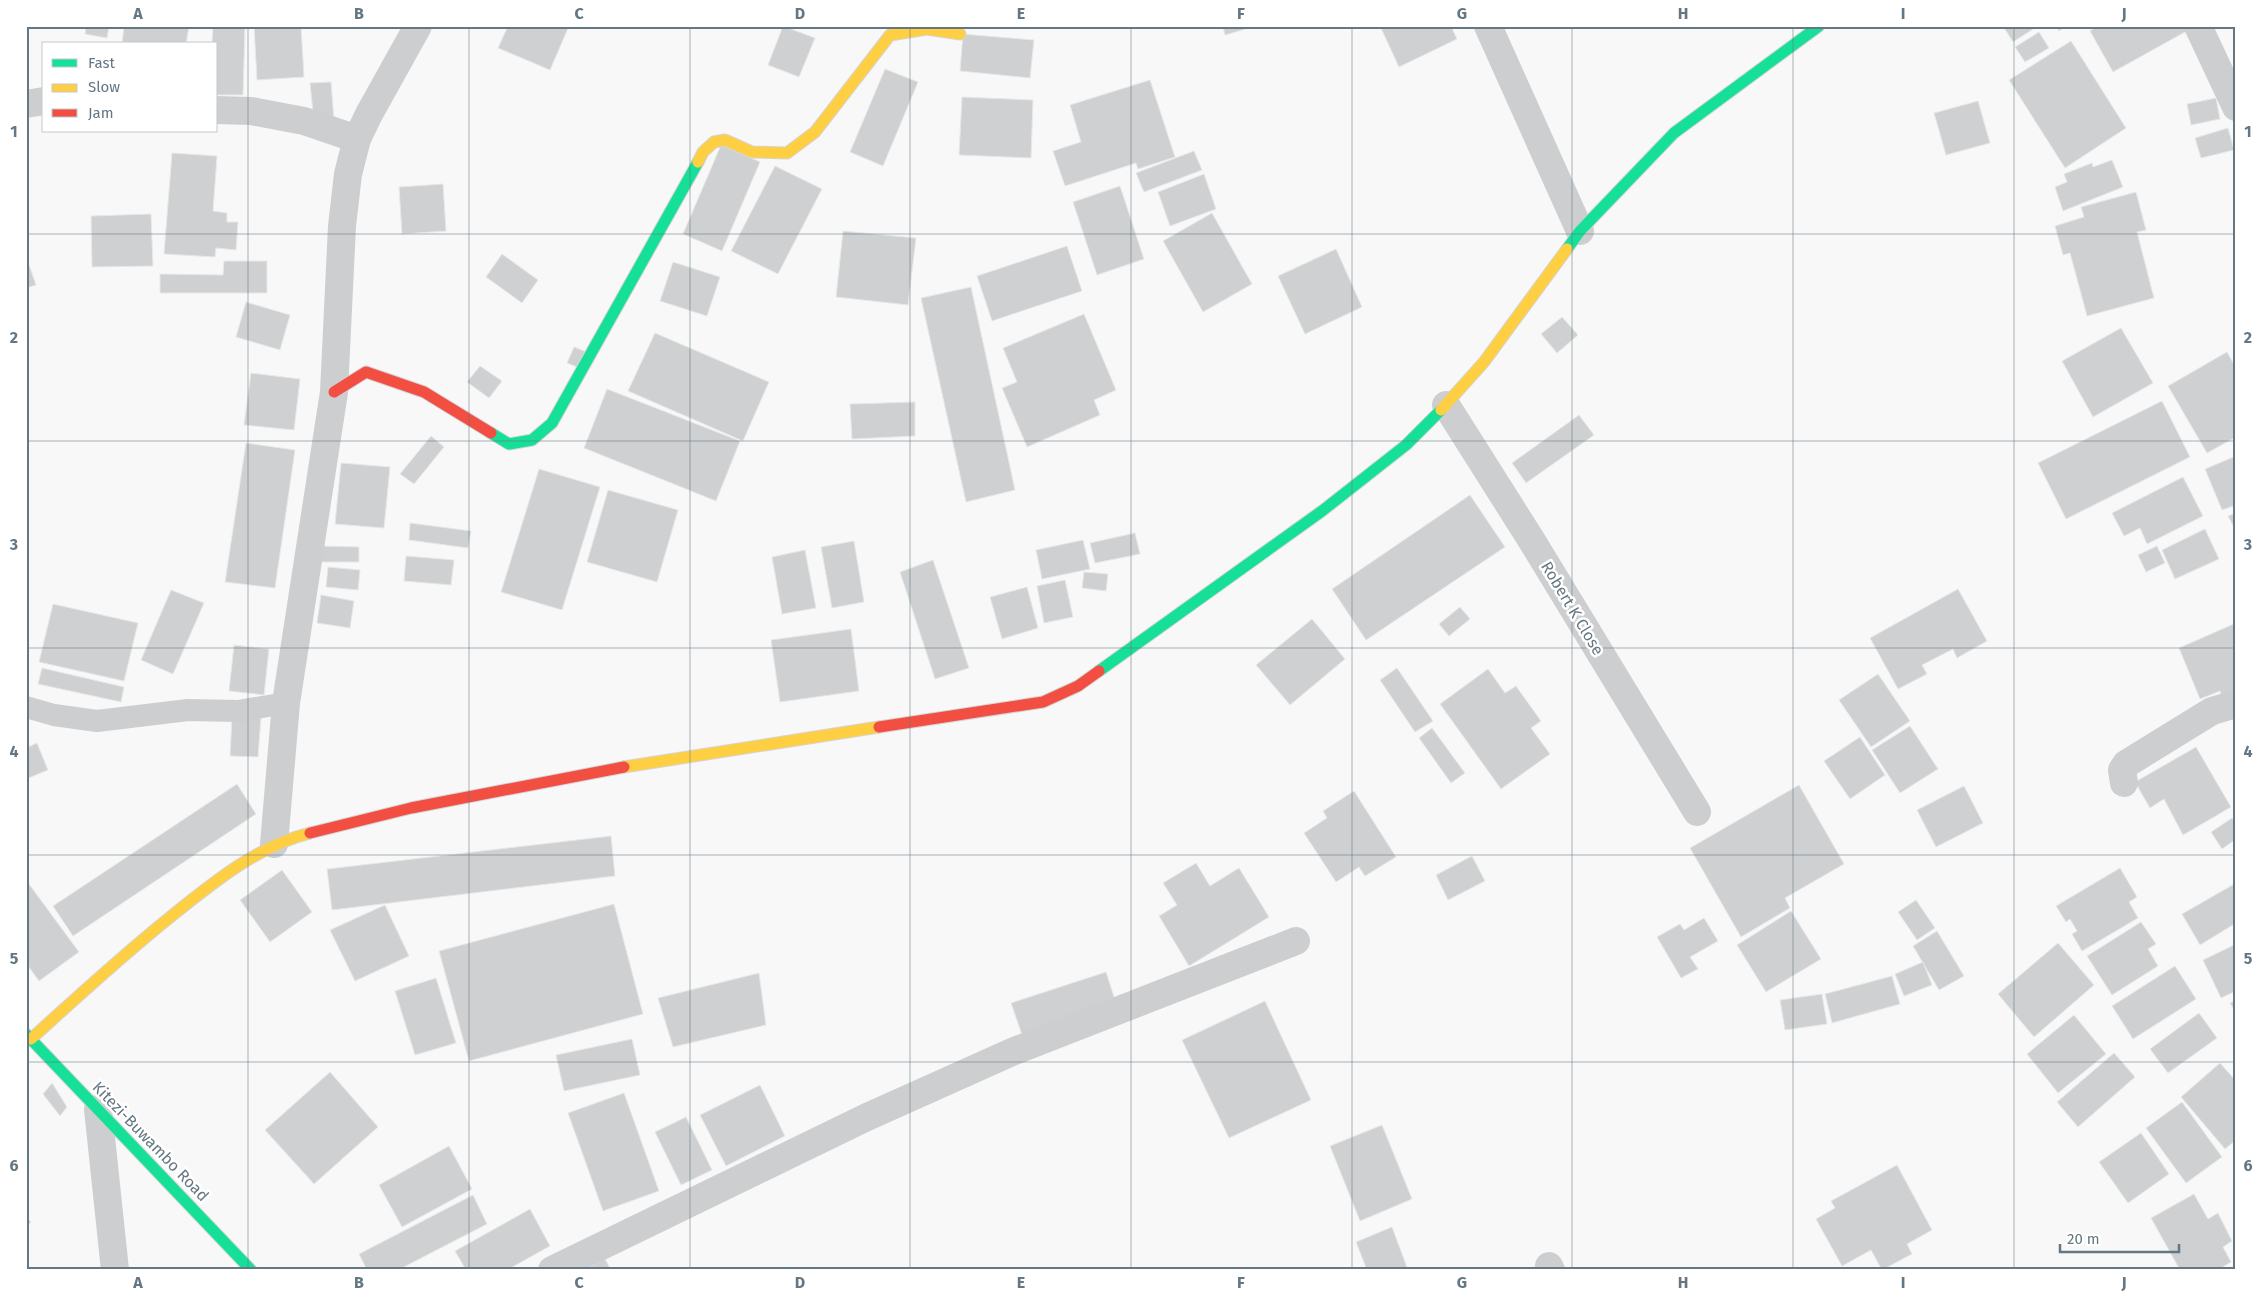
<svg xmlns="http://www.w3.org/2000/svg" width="2262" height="1296" viewBox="0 0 2262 1296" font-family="'Fira Sans',sans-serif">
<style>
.building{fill:#ced0d1;stroke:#e8e8e8}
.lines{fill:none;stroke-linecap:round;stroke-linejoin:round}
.fast-casing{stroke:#d4d5d6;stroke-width:13}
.slow-casing{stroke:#d4d5d6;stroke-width:13}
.jam-casing{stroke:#d4d5d6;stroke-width:13}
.lane{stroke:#cdcecf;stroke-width:22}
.street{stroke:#cdcecf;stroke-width:28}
.fast{stroke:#16e098;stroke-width:11}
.slow{stroke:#ffcf43;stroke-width:11}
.jam{stroke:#f24e42;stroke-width:11}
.grid{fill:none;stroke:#647782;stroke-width:1;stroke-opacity:0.55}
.labels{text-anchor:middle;stroke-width:5;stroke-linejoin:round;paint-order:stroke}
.street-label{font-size:16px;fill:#647782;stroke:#fff}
.neatline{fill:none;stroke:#647782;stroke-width:2}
.grid-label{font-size:16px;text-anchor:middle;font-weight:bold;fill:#647782}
</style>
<rect width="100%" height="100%" fill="#f8f8f8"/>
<g class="building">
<path d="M 86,26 L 109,26 L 107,38 L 85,34 Z"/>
<path d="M 124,26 L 189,26 L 186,44 L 122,44 Z"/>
<path d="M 213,26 L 245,26 L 243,95 L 216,95 L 216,44 L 212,44 Z"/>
<path d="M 254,26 L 301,26 L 304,77 L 257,80 Z"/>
<path d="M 508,26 L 569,26 L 550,70 L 498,48 Z"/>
<path d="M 783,26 L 815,38 L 799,77 L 768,65 Z"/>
<path d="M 1223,26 L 1256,26 L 1225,35 Z"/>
<path d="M 1380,26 L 1451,26 L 1457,39 L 1399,67 Z"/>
<path d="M 2003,26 L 2038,26 L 2013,42 Z"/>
<path d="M 2056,26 L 2066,26 L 2059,31 Z"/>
<path d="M 2097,26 L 2194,26 L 2194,27 L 2113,72 L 2090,31 Z"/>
<path d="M 2039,32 L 2049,48 L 2025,62 L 2015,47 Z"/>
<path d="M 963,34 L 1034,40 L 1030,78 L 960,71 Z"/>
<path d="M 2071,41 L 2126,128 L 2065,168 L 2009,80 Z"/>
<path d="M 885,69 L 918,82 L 883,166 L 850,152 Z"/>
<path d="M 1150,80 L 1175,157 L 1138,169 L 1136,163 L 1065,186 L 1053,151 L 1081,142 L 1070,105 Z"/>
<path d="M 331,82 L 334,120 L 314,122 L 310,83 Z"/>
<path d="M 962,97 L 1033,100 L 1031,158 L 959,155 Z"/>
<path d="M 2216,98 L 2220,119 L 2191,125 L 2187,104 Z"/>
<path d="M 1978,101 L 1990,143 L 1946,155 L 1934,113 Z"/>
<path d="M 2228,128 L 2234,150 L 2201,158 L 2195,138 Z"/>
<path d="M 721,145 L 760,162 L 722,251 L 683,234 Z"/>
<path d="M 1194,151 L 1202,170 L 1144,192 L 1136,173 Z"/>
<path d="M 172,153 L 217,156 L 213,211 L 227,213 L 227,222 L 238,222 L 236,250 L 216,248 L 215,257 L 164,254 Z"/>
<path d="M 2112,160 L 2123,187 L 2063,211 L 2055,187 L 2067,182 L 2064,174 L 2092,163 L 2093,167 Z"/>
<path d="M 775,166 L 822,189 L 778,274 L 731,251 Z"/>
<path d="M 1204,174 L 1216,209 L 1170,226 L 1158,192 Z"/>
<path d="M 443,184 L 446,231 L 402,234 L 399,187 Z"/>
<path d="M 1120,186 L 1144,259 L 1097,275 L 1073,202 Z"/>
<path d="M 2136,192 L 2146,230 L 2137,232 L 2154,298 L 2087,316 L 2070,253 L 2063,255 L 2055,226 L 2084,217 L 2081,207 Z"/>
<path d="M 1212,213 L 1252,284 L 1203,312 L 1163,241 Z"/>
<path d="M 151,214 L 153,266 L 92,267 L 91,216 Z"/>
<path d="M 843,231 L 916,238 L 908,305 L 836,297 Z"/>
<path d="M 1067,246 L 1082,291 L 992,321 L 977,276 Z"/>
<path d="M 1336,249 L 1362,307 L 1305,334 L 1278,276 Z"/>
<path d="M 502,254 L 538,280 L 522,303 L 486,277 Z"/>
<path d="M 26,256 L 36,285 L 26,288 Z"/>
<path d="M 224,261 L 267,261 L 267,293 L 160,293 L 160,274 L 223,275 Z"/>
<path d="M 673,262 L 720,277 L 707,316 L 660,301 Z"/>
<path d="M 971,287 L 1015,490 L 966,502 L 921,298 Z"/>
<path d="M 246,302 L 290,315 L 280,350 L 236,337 Z"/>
<path d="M 1084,314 L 1116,390 L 1094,400 L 1100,415 L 1027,447 L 1002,388 L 1017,382 L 1003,348 Z"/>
<path d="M 1562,317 L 1578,335 L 1557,353 L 1541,334 Z"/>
<path d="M 2121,328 L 2153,383 L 2093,417 L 2062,361 Z"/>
<path d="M 655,333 L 769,382 L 743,441 L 628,391 Z"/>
<path d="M 574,347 L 589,353 L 582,369 L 567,363 Z"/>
<path d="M 2227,352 L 2236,368 L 2236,437 L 2207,453 L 2168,386 Z"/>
<path d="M 480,366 L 502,381 L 489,398 L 467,382 Z"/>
<path d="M 251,373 L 300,379 L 294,430 L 244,425 Z"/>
<path d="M 607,389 L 740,441 L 716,501 L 584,448 Z"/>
<path d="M 2162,401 L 2190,457 L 2066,519 L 2038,463 Z"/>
<path d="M 915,402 L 915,436 L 852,439 L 850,404 Z"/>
<path d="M 1579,415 L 1594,435 L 1526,483 L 1512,463 Z"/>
<path d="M 431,436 L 444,447 L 414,484 L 400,474 Z"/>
<path d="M 246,443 L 295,450 L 275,588 L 225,582 Z"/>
<path d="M 2236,456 L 2236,505 L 2222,510 L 2205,469 Z"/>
<path d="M 341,463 L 390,467 L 384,528 L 335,524 Z"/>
<path d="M 539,469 L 600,487 L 562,610 L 501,592 Z"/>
<path d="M 2183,477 L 2203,516 L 2147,544 L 2140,528 L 2124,536 L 2112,513 Z"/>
<path d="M 608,490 L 678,510 L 657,582 L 587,562 Z"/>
<path d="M 1470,495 L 1505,547 L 1366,640 L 1332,589 Z"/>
<path d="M 2236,513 L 2236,531 L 2228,516 Z"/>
<path d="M 410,523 L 471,531 L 468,548 L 409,540 Z"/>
<path d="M 2205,529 L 2219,559 L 2175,579 L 2162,550 Z"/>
<path d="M 1135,533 L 1140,554 L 1095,563 L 1090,543 Z"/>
<path d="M 1083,540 L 1090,569 L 1042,579 L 1036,550 Z"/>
<path d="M 854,541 L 864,602 L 832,608 L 821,547 Z"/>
<path d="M 320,546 L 359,547 L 359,562 L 320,562 Z"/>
<path d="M 2157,546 L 2165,563 L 2146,572 L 2138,555 Z"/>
<path d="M 805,550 L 816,608 L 782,614 L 772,557 Z"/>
<path d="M 406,556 L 454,560 L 451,585 L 404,581 Z"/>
<path d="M 933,560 L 969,668 L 935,679 L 900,572 Z"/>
<path d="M 328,567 L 360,570 L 358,590 L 326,587 Z"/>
<path d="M 1084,572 L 1108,574 L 1106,591 L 1082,588 Z"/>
<path d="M 1065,580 L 1073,617 L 1044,623 L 1037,586 Z"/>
<path d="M 1027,587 L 1038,628 L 1002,639 L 990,597 Z"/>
<path d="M 1958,589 L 1987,641 L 1957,658 L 1953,649 L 1922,665 L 1927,674 L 1898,689 L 1870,638 Z"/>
<path d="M 171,590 L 204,603 L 173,674 L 141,660 Z"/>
<path d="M 321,595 L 354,601 L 350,628 L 317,623 Z"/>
<path d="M 53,604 L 138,623 L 124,681 L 39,662 Z"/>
<path d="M 1460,607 L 1470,619 L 1449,636 L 1439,624 Z"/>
<path d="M 1312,619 L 1345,659 L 1290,705 L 1256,665 Z"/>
<path d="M 2236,623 L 2236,692 L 2222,698 L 2220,691 L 2200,699 L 2179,648 Z"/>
<path d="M 851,629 L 859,691 L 780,702 L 771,640 Z"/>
<path d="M 234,645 L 269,649 L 264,695 L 229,691 Z"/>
<path d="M 42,668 L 124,687 L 121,702 L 38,684 Z"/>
<path d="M 1397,668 L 1433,721 L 1415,732 L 1380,680 Z"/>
<path d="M 1488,669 L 1505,693 L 1516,686 L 1541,721 L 1531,728 L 1550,754 L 1501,789 L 1440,704 Z"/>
<path d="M 1878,674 L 1910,721 L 1871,747 L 1839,700 Z"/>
<path d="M 232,716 L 261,718 L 258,757 L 230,756 Z"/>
<path d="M 1910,726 L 1938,769 L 1900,793 L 1872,750 Z"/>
<path d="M 1432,728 L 1465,773 L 1451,783 L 1419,738 Z"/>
<path d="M 1860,737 L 1885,775 L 1850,799 L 1824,761 Z"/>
<path d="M 37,743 L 48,770 L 26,779 L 26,748 Z"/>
<path d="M 2196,747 L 2231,807 L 2183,835 L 2164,799 L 2150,808 L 2135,782 Z"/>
<path d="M 237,784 L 256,814 L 73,936 L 53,906 Z"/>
<path d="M 1799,785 L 1844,864 L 1785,898 L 1790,908 L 1741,937 L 1690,848 Z"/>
<path d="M 1964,786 L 1983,823 L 1936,847 L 1917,810 Z"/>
<path d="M 1354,791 L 1396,857 L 1365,876 L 1359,867 L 1336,882 L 1304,833 L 1327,818 L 1323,811 Z"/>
<path d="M 2232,818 L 2236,824 L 2236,839 L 2222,849 L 2211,832 Z"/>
<path d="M 611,836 L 615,876 L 332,910 L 327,869 Z"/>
<path d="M 1472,856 L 1485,881 L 1448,900 L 1436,875 Z"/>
<path d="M 1196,863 L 1210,886 L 1239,868 L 1269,917 L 1189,966 L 1159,916 L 1177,905 L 1163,883 Z"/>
<path d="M 2120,868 L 2137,897 L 2129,902 L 2138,918 L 2082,951 L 2072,934 L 2077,931 L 2070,919 L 2066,922 L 2056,906 Z"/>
<path d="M 282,870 L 312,912 L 270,942 L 240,900 Z"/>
<path d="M 26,880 L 79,952 L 39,981 L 26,963 Z"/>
<path d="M 2236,883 L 2236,923 L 2200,945 L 2182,914 Z"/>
<path d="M 1916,900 L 1935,928 L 1917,940 L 1898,912 Z"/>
<path d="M 614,904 L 643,1014 L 469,1061 L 439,951 Z"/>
<path d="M 385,905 L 409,956 L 355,981 L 330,930 Z"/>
<path d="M 1791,911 L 1821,959 L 1766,992 L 1737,945 Z"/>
<path d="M 1704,918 L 1718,941 L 1690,957 L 1698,969 L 1681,978 L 1657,937 L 1680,924 L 1684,930 Z"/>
<path d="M 2141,922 L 2156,944 L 2148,949 L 2158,966 L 2112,995 L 2087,956 Z"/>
<path d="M 1937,931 L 1964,976 L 1939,990 L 1913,946 Z"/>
<path d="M 2058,943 L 2094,985 L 2034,1037 L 1998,994 Z"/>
<path d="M 2236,944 L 2236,991 L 2221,998 L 2203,960 Z"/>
<path d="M 1923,962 L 1932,985 L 1904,996 L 1895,974 Z"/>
<path d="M 2175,966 L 2196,999 L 2133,1039 L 2112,1006 Z"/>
<path d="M 1106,972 L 1116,1003 L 1022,1035 L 1011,1003 Z"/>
<path d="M 759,973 L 766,1025 L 673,1047 L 658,998 Z"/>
<path d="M 1892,976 L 1900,1004 L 1832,1023 L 1825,994 Z"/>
<path d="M 436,978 L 456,1043 L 415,1055 L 395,991 Z"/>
<path d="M 1822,994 L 1827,1024 L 1785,1030 L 1780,1000 Z"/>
<path d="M 2236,1000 L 2236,1013 L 2230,1003 Z"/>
<path d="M 1265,1001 L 1311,1100 L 1229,1138 L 1182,1040 Z"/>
<path d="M 2199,1013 L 2217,1038 L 2168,1073 L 2150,1049 Z"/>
<path d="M 2074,1015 L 2106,1054 L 2058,1093 L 2027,1054 Z"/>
<path d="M 632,1039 L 640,1075 L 564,1091 L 556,1055 Z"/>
<path d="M 2114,1053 L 2135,1077 L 2078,1127 L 2057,1102 Z"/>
<path d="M 2220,1063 L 2236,1081 L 2236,1140 L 2225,1149 L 2181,1097 Z"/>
<path d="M 330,1072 L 378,1127 L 314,1184 L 265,1130 Z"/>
<path d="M 52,1083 L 67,1107 L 60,1116 L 43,1094 Z"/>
<path d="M 760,1085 L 785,1136 L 726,1166 L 700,1115 Z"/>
<path d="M 624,1093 L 659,1191 L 603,1211 L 568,1113 Z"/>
<path d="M 2182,1102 L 2222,1157 L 2186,1183 L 2146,1128 Z"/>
<path d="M 686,1117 L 712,1170 L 681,1185 L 655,1132 Z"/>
<path d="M 1382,1125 L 1412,1199 L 1360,1221 L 1330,1146 Z"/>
<path d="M 2141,1133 L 2169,1174 L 2128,1203 L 2099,1162 Z"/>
<path d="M 449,1146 L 472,1189 L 402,1227 L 379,1185 Z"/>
<path d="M 1897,1165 L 1932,1230 L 1907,1244 L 1912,1254 L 1882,1270 L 1871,1250 L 1842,1266 L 1816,1219 L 1835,1208 L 1831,1201 Z"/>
<path d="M 2194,1194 L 2208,1219 L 2218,1213 L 2232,1241 L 2223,1247 L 2231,1262 L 2218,1270 L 2180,1270 L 2151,1218 Z"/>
<path d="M 473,1195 L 487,1224 L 398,1270 L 367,1270 L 359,1254 Z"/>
<path d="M 530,1209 L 550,1246 L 507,1270 L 466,1270 L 455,1251 Z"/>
<path d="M 26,1216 L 31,1222 L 26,1227 Z"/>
<path d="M 1392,1227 L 1408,1270 L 1367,1270 L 1356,1242 Z"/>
<path d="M 605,1259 L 611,1270 L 585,1270 Z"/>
</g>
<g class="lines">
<defs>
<g id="fast">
<path d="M 1567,249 L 1580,231 L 1674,133 L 1819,26"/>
<path d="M 491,433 L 509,444 L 532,440 L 552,423 L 698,162"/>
<path d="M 1099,671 L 1322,511 L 1406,445 L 1441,410"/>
<path d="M 26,1034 L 251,1270"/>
</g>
<g id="slow">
<path d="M 698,162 L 703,152 L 714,142 L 725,140 L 752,152 L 787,153 L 815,132 L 890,35 L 927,29 L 960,34"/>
<path d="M 1441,410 L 1484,362 L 1567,249"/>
<path d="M 624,767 L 879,727"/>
<path d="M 31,1039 C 78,996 124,954 174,914 C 215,881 258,846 310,833"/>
</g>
<g id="jam">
<path d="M 334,392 L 366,372 L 424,392 L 491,433"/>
<path d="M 879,727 L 1043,702 L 1078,686 L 1099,671"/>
<path d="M 310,833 L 411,808 L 624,767"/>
</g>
</defs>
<use href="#fast" class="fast-casing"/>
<use href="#slow" class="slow-casing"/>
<use href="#jam" class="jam-casing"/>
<path class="lane" d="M 26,707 L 54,715 L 97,721 L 188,710 L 238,711 L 286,703"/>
<g class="street">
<path d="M 1488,26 L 1580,231"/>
<path d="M 2198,26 L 2236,107"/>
<path d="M 26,104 L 44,101"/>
<path d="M 216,110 L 251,111 L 304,121 L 357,139"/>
<path d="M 1446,405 L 1532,541 L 1697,812"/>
<path d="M 2124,783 L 2122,770 L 2126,764 L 2212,711 L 2236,704"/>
<path d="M 274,844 L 286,703 L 334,392 L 342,226 L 348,174 L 357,139 L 369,114 L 418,26"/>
<path d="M 98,1109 L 115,1270"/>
<path d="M 1549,1266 L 1551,1270"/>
<path d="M 552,1270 L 867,1117 L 1012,1052 L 1296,941"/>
</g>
<use href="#fast" class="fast"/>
<use href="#slow" class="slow"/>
<use href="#jam" class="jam"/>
</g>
<path class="grid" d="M 248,26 L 248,1270M 469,26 L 469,1270M 690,26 L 690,1270M 910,26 L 910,1270M 1131,26 L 1131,1270M 1352,26 L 1352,1270M 1572,26 L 1572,1270M 1793,26 L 1793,1270M 2014,26 L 2014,1270M 26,234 L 2236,234M 26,441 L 2236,441M 26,648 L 2236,648M 26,855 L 2236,855M 26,1062 L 2236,1062"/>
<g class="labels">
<g class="street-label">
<text transform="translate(1573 608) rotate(59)" y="6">Robert K Close</text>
<text transform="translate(151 1141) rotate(46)" y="6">Kitezi-Buwambo Road</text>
</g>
</g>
<rect width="2262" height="1296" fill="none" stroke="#ffffff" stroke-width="55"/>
<rect x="42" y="42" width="175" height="90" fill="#ffffff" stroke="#c1c9cd"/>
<rect x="52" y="59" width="25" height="8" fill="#16e098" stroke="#c1c9cd"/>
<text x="88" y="68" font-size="15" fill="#647782">Fast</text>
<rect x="52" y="84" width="25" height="8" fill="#ffcf43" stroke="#c1c9cd"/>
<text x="88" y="92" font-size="15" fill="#647782">Slow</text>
<rect x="52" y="109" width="25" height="8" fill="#f24e42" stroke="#c1c9cd"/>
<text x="88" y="118" font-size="15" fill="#647782">Jam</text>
<path d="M2060 1244v8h119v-8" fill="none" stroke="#647782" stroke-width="2.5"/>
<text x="2067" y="1244" font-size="15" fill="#647782" stroke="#ffffff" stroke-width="4" paint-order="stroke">20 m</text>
<rect x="28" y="28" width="2206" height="1240" class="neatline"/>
<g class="grid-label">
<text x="138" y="19">A</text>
<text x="359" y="19">B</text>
<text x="579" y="19">C</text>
<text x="800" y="19">D</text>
<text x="1021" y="19">E</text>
<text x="1241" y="19">F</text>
<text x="1462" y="19">G</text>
<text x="1683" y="19">H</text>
<text x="1903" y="19">I</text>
<text x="2124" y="19">J</text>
<text x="14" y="137">1</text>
<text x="2248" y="137">1</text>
<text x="14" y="343">2</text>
<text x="2248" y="343">2</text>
<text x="14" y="550">3</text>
<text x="2248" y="550">3</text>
<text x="14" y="757">4</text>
<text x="2248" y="757">4</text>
<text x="14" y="964">5</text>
<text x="2248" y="964">5</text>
<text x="14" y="1171">6</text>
<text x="2248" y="1171">6</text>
<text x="138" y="1288">A</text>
<text x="359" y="1288">B</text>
<text x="579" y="1288">C</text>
<text x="800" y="1288">D</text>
<text x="1021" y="1288">E</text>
<text x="1241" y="1288">F</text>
<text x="1462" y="1288">G</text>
<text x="1683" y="1288">H</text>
<text x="1903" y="1288">I</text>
<text x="2124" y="1288">J</text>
</g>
</svg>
